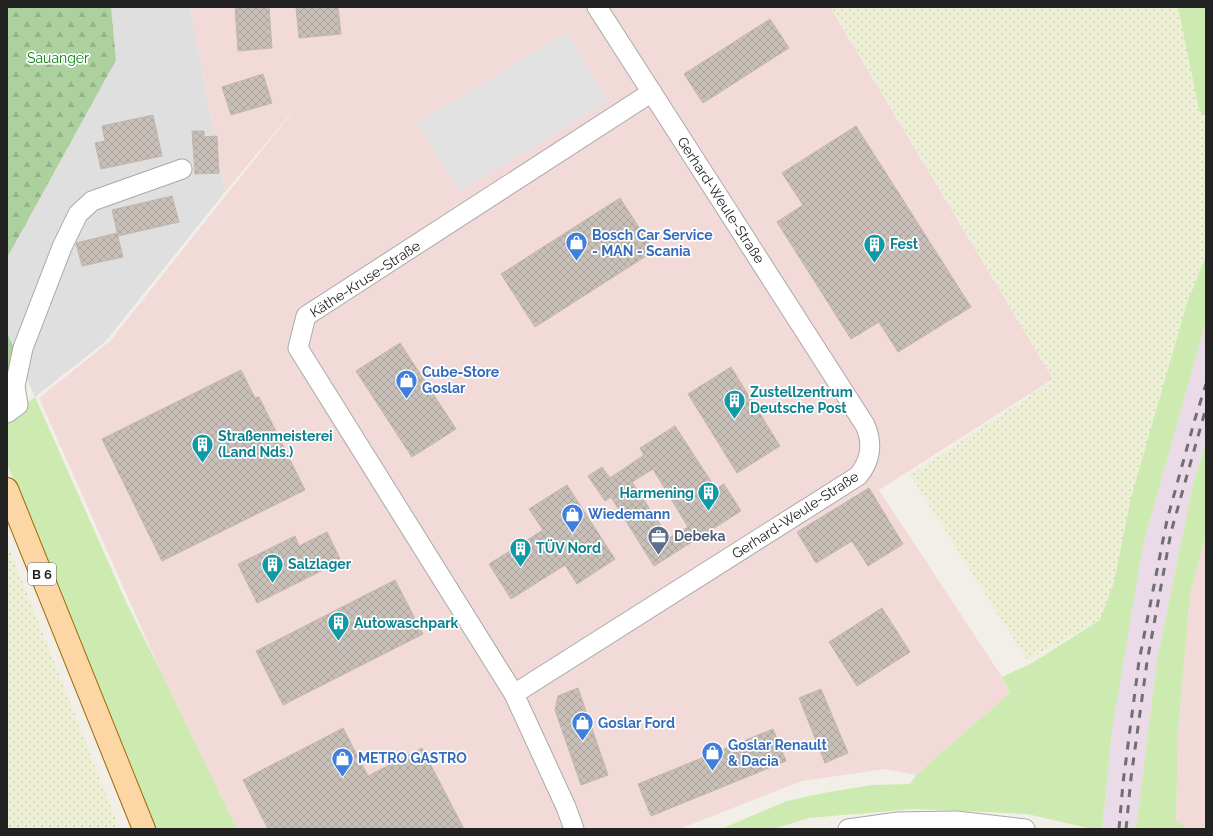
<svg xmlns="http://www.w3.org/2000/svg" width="1213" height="836" viewBox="0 0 1213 836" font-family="Raleway,sans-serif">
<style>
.residential{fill:#e0dfdf}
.commercial{fill:#f2dad9}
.railway{fill:#ebdbe8}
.farmland{fill:url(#farmland-dots)}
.grass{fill:#cdebb0}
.forest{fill:url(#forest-firs)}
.parking{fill:#e2e2e2}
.building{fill:url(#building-cross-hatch);stroke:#c4b6ab;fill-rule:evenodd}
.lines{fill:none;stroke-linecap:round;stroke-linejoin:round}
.minor-casing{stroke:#a9a9a9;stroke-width:21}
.major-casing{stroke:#a06b00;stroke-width:24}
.minor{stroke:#fff;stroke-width:19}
.major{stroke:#fcd6a4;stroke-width:22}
.rail{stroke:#707070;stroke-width:3;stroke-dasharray:8 8;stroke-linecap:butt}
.labels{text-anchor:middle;stroke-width:3.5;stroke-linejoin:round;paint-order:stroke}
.shield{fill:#fff;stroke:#646464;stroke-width:1}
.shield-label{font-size:13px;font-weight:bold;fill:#222}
.park-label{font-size:14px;fill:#0c8416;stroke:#fff}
.street-label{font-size:14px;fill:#222;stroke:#fff}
.shop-label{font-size:14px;font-weight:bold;fill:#366cbe;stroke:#fff;text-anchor:start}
.culture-label{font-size:14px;font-weight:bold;fill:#0d838f;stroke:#fff;text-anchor:start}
.service-label{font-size:14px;font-weight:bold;fill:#4e5e75;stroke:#fff;text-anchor:start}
</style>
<defs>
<pattern id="farmland-dots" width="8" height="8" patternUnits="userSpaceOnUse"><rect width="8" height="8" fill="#eef0d5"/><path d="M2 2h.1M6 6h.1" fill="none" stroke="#ccceb7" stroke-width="1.8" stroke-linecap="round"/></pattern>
<pattern id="forest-firs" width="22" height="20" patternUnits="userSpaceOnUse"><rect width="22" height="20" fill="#add19e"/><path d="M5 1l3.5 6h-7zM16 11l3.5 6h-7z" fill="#95b388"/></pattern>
<pattern id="building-cross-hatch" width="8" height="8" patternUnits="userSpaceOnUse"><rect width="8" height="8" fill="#c7bfb8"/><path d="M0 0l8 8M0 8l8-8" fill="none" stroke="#aba49e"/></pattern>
</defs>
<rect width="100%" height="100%" fill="#f2efe9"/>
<path class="residential" d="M 111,7 L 190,7 L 225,192 L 106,341 L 35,397 L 7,333 L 7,258 L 116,60 Z"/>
<g class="commercial">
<path d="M 190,7 L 830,7 L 1053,379 L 879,490 L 1002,677 L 1010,693 L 916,775 L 885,769 L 802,781 L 679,829 L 237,829 L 162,674 L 39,398 L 110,341 L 306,95 L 225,192 Z"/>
<path d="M 1206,535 L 1206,829 L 1191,829 L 1176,821 L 1178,731 L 1190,594 Z"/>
</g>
<path class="railway" d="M 1206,321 L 1206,442 L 1193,484 L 1157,661 L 1136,829 L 1102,829 L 1112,731 L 1143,545 Z"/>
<g class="farmland">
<path d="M 831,7 L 1178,7 L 1199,110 L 1206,117 L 1206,256 L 1187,303 L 1131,498 L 1114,582 L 1100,620 L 1027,660 L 910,475 L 1054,380 Z"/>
<path d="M 7,543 L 120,829 L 7,829 Z"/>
</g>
<g class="grass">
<path d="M 1178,7 L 1206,7 L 1206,117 L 1199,110 Z"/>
<path d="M 1206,256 L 1206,321 L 1143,545 L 1112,731 L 1102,829 L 1092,829 L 1027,814 L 914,809 L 809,818 L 773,829 L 721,829 L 787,801 L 823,793 L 872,785 L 910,784 L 916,775 L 1010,693 L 1002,677 L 1032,663 L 1100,620 L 1114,582 L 1131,498 L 1187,303 Z"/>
<path d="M 35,397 L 126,602 L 162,674 L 237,829 L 155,829 L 7,464 L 7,419 Z"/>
<path d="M 1206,442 L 1206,535 L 1190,594 L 1178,731 L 1176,821 L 1191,829 L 1136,829 L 1157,661 L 1193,484 Z"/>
</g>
<g class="forest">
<path d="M 7,7 L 111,7 L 116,60 L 7,258 Z"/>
<path d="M 7,333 L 17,354 L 9,399 L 7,401 Z"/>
</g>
<path class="parking" d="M 567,32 L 609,101 L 460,192 L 417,123 Z"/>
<g class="building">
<path d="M 235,7 L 269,7 L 272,48 L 238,51 Z"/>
<path d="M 296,7 L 338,7 L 341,34 L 299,38 Z"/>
<path d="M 770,19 L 789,48 L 703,103 L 684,74 Z"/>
<path d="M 263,74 L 272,103 L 231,115 L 222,87 Z"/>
<path d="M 153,115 L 162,156 L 101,169 L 95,143 L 105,141 L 102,126 Z"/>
<path d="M 856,126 L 971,307 L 898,352 L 879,322 L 851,339 L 777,222 L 803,205 L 782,173 Z"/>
<path d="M 192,131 L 204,131 L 204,137 L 217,136 L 219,173 L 195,174 Z"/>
<path d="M 172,196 L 179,222 L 118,236 L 112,210 Z"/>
<path d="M 620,198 L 654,251 L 535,327 L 501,274 Z"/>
<path d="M 117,233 L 123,257 L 82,266 L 76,243 Z"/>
<path d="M 400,343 L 456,429 L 412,457 L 356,371 Z"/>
<path d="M 731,367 L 780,446 L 737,473 L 688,394 Z"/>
<path d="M 241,370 L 255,398 L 259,397 L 305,490 L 162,561 L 102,439 Z"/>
<path d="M 675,426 L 716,489 L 724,484 L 741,511 L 654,566 L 611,497 L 605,501 L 588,476 L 602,467 L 610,478 L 644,455 L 640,448 ZM 653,469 L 688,527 L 669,538 L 632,482 Z"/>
<path d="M 567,485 L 615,559 L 577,584 L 565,565 L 511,599 L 489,564 L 543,530 L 529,509 Z"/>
<path d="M 869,488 L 903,544 L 868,566 L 852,541 L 816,563 L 797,532 Z"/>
<path d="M 327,532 L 341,561 L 257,603 L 238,564 L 295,536 L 299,546 Z"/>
<path d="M 395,580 L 423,634 L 283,705 L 256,651 Z"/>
<path d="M 882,608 L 910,652 L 857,686 L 829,642 Z"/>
<path d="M 578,688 L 608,775 L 581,785 L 555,710 L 558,696 Z"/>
<path d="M 821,689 L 848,753 L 825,763 L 799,698 Z"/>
<path d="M 343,728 L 368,776 L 422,748 L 464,829 L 268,829 L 243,780 Z"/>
<path d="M 773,729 L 786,761 L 651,816 L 638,784 Z"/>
</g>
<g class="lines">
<defs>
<g id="minor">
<path d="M 7,413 L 18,405 L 15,386 L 23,348 L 62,247 L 78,214 L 92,201 L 182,169"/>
<path d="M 514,694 L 858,476 C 871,461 873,443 865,425 L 597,7"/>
<path d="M 574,829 L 566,807 L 514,694 L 298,348 L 306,316 L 652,92"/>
<path d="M 848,829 L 898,822 L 956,821 L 1025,829"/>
</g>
<path id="major" d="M 7,489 L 144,829"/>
</defs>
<use href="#minor" class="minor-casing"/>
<use href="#major" class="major-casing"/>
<use href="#minor" class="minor"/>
<use href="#major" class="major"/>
<g class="rail">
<path d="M 1119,829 L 1123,783 L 1139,661 L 1167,520 L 1195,419 L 1206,384"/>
<path d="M 1126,829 L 1131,778 L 1147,662 L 1171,532 L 1206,408"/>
</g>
</g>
<defs>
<symbol id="shop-pin" viewBox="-11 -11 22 30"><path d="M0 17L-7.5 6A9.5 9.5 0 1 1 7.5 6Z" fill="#3f7fe0" stroke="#fff"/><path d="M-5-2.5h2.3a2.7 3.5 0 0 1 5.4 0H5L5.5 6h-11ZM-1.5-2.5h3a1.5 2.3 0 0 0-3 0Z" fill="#fff"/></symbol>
<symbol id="building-pin" viewBox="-11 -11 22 30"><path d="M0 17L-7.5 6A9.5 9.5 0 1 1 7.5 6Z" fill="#0f9aa8" stroke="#fff"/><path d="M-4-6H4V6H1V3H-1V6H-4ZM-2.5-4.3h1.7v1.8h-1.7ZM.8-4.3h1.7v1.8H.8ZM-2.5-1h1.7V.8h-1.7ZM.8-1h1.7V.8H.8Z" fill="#fff"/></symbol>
<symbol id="office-pin" viewBox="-11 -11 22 30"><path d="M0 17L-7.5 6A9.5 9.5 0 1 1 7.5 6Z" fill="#5c6f8a" stroke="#fff"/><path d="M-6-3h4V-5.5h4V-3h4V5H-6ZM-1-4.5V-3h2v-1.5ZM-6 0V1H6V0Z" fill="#fff"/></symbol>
</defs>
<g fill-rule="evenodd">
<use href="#shop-pin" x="564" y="230" width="25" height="34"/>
<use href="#building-pin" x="862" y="232" width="25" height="34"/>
<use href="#shop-pin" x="394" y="368" width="25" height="34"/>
<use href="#building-pin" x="722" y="388" width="25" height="34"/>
<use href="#building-pin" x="190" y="432" width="25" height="34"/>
<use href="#building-pin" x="696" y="480" width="25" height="34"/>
<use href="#shop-pin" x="560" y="502" width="25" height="34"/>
<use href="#office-pin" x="646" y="524" width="25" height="34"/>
<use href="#building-pin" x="508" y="536" width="25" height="34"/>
<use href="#building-pin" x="260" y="552" width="25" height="34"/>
<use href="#building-pin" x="326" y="610" width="25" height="34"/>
<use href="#shop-pin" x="570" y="710" width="25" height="34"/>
<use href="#shop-pin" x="700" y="740" width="25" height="34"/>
<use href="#shop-pin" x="330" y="746" width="25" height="34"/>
</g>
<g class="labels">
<rect class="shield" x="28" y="563" width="28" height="22" rx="3"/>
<g class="shield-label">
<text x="42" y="579">B 6</text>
</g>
<g class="park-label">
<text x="58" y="63">Sauanger</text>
</g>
<g class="street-label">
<text transform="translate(721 200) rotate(57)" y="5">Gerhard-Weule-Straße</text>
<text transform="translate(365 279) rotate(-33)" y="5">Käthe-Kruse-Straße</text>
<text transform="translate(795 515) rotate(-33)" y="5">Gerhard-Weule-Straße</text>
</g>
<g class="shop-label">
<text x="592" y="240">Bosch Car Service<tspan x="592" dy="16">- MAN - Scania</tspan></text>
<text x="422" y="377">Cube-Store<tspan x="422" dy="16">Goslar</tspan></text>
<text x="588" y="519">Wiedemann</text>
<text x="598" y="728">Goslar Ford</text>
<text x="728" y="750">Goslar Renault<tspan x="728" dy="16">&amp; Dacia</tspan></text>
<text x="358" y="763">METRO GASTRO</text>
</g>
<g class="culture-label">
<text x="890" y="249">Fest</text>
<text x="750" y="397">Zustellzentrum<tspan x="750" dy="16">Deutsche Post</tspan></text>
<text x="218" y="441">Straßenmeisterei<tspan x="218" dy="16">(Land Nds.)</tspan></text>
<text x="694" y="498" text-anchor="end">Harmening</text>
<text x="536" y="553">TÜV Nord</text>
<text x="288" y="569">Salzlager</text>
<text x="354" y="628">Autowaschpark</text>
</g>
<g class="service-label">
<text x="674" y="541">Debeka</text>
</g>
</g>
<rect width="1213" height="836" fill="none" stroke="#222222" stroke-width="16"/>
</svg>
